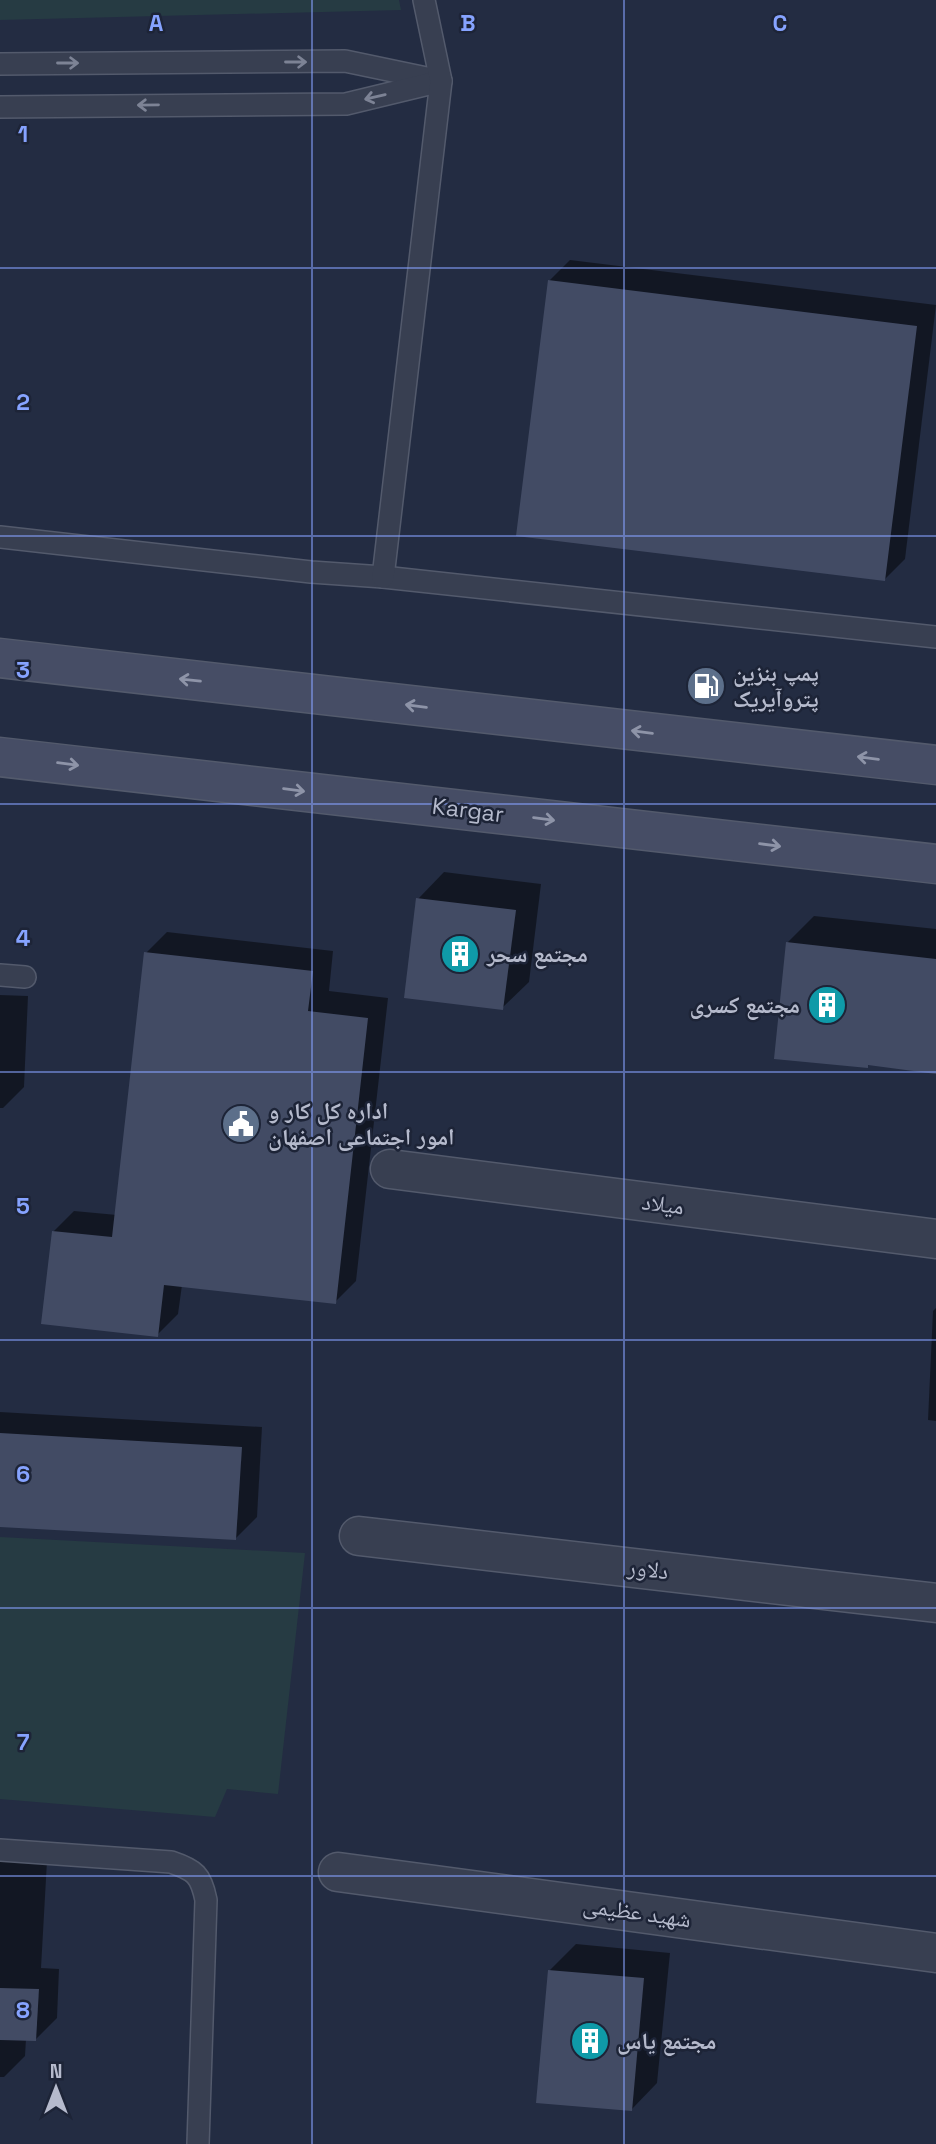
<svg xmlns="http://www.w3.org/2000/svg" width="936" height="2144" viewBox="0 0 936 2144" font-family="'Space Grotesk','Noto Naskh Arabic',sans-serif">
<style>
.green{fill:#263b43}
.shadow{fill:#0007}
.building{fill:#424b64}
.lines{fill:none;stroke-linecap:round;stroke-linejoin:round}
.service-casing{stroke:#535a6c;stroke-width:24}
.minor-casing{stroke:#535a6c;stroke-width:41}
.secondary-casing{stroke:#535a6c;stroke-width:41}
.service{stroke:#383f51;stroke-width:21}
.minor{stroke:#383f51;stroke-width:38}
.secondary{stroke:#464d65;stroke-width:38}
.oneway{stroke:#7d8395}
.oneway2{stroke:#8e94a8}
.grid{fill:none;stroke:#86a3ff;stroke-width:2;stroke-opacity:0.55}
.labels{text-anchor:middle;stroke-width:5;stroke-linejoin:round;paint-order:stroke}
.poi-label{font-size:23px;font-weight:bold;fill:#b5bacc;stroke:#1d2437;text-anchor:start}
.street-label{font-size:23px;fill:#b5bacc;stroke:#1d2437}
.grid-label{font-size:23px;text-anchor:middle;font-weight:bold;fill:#86a3ff;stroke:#1d2437;stroke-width:5;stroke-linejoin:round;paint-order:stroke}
</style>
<rect width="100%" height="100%" fill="#232c42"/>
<g class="green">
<path d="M 0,0 L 399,0 L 401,10 L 0,20 Z"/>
<path d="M 0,1537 L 305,1553 L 278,1794 L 227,1789 L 215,1817 L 0,1799 Z"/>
</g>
<g class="shadow">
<path d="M 570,260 L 936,305 L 905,559 L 884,580 L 549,281 Z"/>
<path d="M 444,872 L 541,884 L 529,982 L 502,1008 L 418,899 Z"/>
<path d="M 814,916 L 936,929 L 936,1072 L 870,1064 L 867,1066 L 788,942 Z"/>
<path d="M 167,932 L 333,951 L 329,991 L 388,998 L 356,1281 L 335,1302 L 182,1285 L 178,1314 L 157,1335 L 53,1232 L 74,1211 L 117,1215 L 146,953 Z"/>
<path d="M 0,995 L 28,996 L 24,1087 L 3,1108 L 0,1108 Z"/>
<path d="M 936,1308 L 936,1421 L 928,1420 L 933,1311 Z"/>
<path d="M 0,1412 L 262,1427 L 257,1517 L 236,1538 L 0,1525 Z"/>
<path d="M 0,1859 L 47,1861 L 41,1968 L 59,1969 L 57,2018 L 36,2039 L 26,2039 L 25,2056 L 4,2077 L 0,2077 Z"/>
<path d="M 576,1944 L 670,1953 L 657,2083 L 631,2110 L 550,1970 Z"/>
</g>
<g class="building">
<path d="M 548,280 L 917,326 L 885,581 L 516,536 Z"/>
<path d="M 416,898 L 516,910 L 503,1010 L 404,998 Z"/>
<path d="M 786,942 L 936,959 L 936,1074 L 868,1065 L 868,1068 L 774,1059 Z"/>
<path d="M 144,952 L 313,971 L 308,1011 L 368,1018 L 336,1304 L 164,1285 L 158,1337 L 41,1324 L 52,1231 L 112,1237 Z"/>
<path d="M 0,1433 L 242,1447 L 236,1540 L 0,1527 Z"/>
<path d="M 548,1970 L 644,1978 L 632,2111 L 536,2103 Z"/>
<path d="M 0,1988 L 39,1989 L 36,2041 L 0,2040 Z"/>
</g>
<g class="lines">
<defs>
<g id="service">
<path d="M 0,64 L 345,61 L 436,80"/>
<path d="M 0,107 L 346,104 L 441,81"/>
<path d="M 0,537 L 311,572 L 383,577 L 936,637"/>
<path d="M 383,577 L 441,81 L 424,0"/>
<path d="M 0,975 L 25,977"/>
<path d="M 0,1850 L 171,1862 C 195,1870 201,1875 206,1900 L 198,2144"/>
</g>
<g id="minor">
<path d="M 390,1169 L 936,1239"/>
<path d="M 359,1536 L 936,1603"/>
<path d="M 338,1872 L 936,1953"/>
</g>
<g id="secondary">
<path d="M 0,658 L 936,765"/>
<path d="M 0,757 L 936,864"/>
</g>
</defs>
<use href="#service" class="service-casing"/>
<use href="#minor" class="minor-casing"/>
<use href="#secondary" class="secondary-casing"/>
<use href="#service" class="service"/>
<use href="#minor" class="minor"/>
<use href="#secondary" class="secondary"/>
</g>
<defs><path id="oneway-shaft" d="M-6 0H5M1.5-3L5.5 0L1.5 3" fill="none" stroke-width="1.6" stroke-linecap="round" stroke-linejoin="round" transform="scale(1.75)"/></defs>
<g class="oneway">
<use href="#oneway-shaft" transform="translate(296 62)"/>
<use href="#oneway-shaft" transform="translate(68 63)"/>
<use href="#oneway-shaft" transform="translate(375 97) rotate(167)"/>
<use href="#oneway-shaft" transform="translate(148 105) rotate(179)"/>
</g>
<g class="oneway2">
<use href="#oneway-shaft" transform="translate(190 680) rotate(-174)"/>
<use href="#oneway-shaft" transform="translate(416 706) rotate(-173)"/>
<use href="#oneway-shaft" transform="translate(642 732) rotate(-173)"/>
<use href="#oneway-shaft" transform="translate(868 758) rotate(-173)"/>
<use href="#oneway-shaft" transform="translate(68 764) rotate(7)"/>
<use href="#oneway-shaft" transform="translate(294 790) rotate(7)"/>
<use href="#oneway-shaft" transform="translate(544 819) rotate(7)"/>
<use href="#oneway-shaft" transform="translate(770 845) rotate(7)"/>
</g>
<path class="grid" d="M 312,0 L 312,2144M 624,0 L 624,2144M 0,268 L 936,268M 0,536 L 936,536M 0,804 L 936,804M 0,1072 L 936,1072M 0,1340 L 936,1340M 0,1608 L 936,1608M 0,1876 L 936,1876"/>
<defs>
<symbol id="fuel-disc" viewBox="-11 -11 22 22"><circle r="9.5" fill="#5c6f8a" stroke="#1d2437"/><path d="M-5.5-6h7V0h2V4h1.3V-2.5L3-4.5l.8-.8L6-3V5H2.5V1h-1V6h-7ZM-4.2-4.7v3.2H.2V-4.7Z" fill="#fff"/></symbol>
<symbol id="building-disc" viewBox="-11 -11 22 22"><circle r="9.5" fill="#0f9aa8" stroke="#1d2437"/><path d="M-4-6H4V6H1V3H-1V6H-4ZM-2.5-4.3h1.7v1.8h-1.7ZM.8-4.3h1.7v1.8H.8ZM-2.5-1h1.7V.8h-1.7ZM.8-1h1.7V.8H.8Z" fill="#fff"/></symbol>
<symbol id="civic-disc" viewBox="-11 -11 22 22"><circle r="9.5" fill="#5c6f8a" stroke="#1d2437"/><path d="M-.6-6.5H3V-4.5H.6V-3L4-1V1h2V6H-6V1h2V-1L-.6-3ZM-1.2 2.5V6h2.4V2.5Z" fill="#fff"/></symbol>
</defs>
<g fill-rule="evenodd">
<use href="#fuel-disc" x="684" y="664" width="44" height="44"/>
<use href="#building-disc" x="438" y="932" width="44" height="44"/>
<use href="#building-disc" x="805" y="983" width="44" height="44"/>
<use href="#civic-disc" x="219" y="1102" width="44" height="44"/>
<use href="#building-disc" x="568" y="2019" width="44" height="44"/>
</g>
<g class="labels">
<g class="poi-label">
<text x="733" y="681">پمپ بنزین<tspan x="733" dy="26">پتروآیریک</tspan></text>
<text x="487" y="962">مجتمع سحر</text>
<text x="800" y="1013" text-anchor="end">مجتمع کسری</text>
<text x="268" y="1119">اداره کل کار و<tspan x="268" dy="26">امور اجتماعی اصفهان</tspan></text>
<text x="617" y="2049">مجتمع یاس</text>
</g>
<g class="street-label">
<text transform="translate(468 810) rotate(7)" y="8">Kargar</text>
<text transform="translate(663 1204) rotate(7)" y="8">میلاد</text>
<text transform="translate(648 1569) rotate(7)" y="8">دلاور</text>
<text transform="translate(637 1912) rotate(8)" y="8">شهید عظیمی</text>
</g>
</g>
<g class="grid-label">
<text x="156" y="31">A</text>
<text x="468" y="31">B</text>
<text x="780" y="31">C</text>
<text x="23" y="142">1</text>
<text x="23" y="410">2</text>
<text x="23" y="678">3</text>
<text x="23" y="946">4</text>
<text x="23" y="1214">5</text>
<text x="23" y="1482">6</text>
<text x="23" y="1750">7</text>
<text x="23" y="2018">8</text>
</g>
<g transform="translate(56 2088)" stroke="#1d2437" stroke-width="5" paint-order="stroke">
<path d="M0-5L12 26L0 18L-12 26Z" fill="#b5bacc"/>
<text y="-10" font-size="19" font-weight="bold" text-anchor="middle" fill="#b5bacc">N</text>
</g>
</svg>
